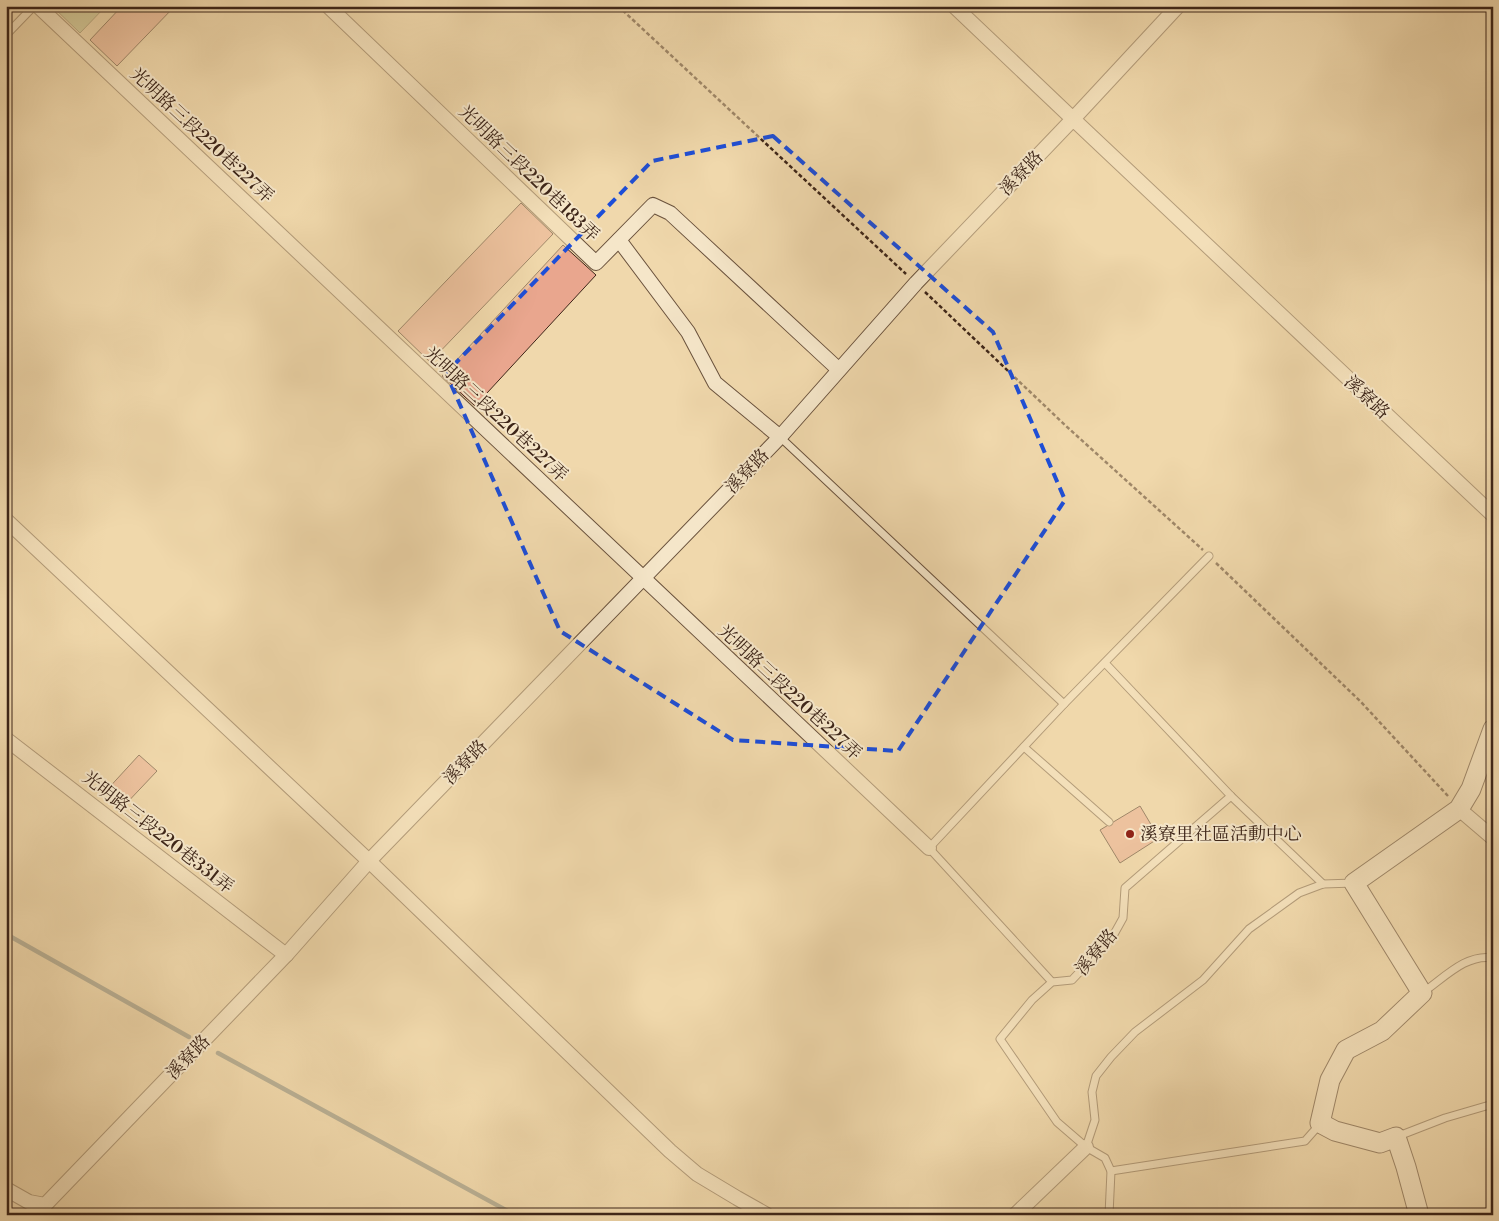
<svg xmlns="http://www.w3.org/2000/svg" width="1499" height="1221" viewBox="0 0 1499 1221" font-family="'Libre Bodoni','Noto Serif TC',serif">
<style>
.green{fill:#b8bf8a;stroke:#7a7251}
.lines{fill:none;stroke-linecap:round;stroke-linejoin:round}
.stream{stroke:#777d75;stroke-width:4.5}
.building{fill:#e9a68e;stroke:#3d2518}
.lane-casing{stroke:#6a523d;stroke-width:9}
.street-casing{stroke:#6a523d;stroke-width:16}
.secondary-casing{stroke:#3d2518;stroke-width:21}
.path{stroke:#3d2518;stroke-width:2.5;stroke-dasharray:4 2.5;stroke-linecap:butt}
.lane{stroke:#f5e6c9;stroke-width:7}
.street{stroke:#f5e6c9;stroke-width:14}
.secondary{stroke:#f5e6c9;stroke-width:19}
.marked{fill:none;stroke:#1d4ed8;stroke-width:4;stroke-dasharray:10 6;stroke-linejoin:round}
.poi-dot{fill:#8f2418;stroke:#f5e6c9;stroke-width:2}
.labels{text-anchor:middle;stroke-width:4;stroke-linejoin:round;paint-order:stroke}
.street-label{font-size:18px;fill:#3d2518;stroke:#f5e6c9}
.poi-label{font-size:18px;fill:#3d2518;stroke:#f5e6c9;text-anchor:start}
</style>
<rect width="100%" height="100%" fill="#f0d8ac"/>
<filter id="stains"><feTurbulence type="fractalNoise" baseFrequency=".004" numOctaves="4"/><feColorMatrix values="0 0 0 0 .2 0 0 0 0 .09 0 0 0 0 .02 0 0 0 .5 -.17"/></filter>
<radialGradient id="worn" r=".72"><stop offset=".6" stop-color="#630" stop-opacity="0"/><stop offset="1" stop-color="#630" stop-opacity=".3"/></radialGradient>
<path class="green" d="M 52,6 L 106,6 L 80,33 Z"/>
<g class="lines">
<g class="stream">
<path d="M 6,934 L 189,1037"/>
<path d="M 218,1053 L 515,1215"/>
</g>
</g>
<g class="building">
<path d="M 122,6 L 175,6 L 117,66 L 90,40 Z"/>
<path d="M 521,203 L 553,234 L 430,362 L 398,331 Z"/>
<path d="M 563,245 L 596,275 L 475,406 L 442,376 Z"/>
<path d="M 139,755 L 157,771 L 122,808 L 105,792 Z"/>
<path d="M 1140,806 L 1159,838 L 1120,863 L 1100,830 Z"/>
</g>
<g class="lines">
<defs>
<g id="lane">
<path d="M 6,35 L 34,6"/>
<path d="M 780,437 L 1064,704"/>
<path d="M 1105,663 L 1231,796 L 1323,884"/>
<path d="M 1024,747 L 1109,822"/>
<path d="M 1052,982 L 929,848 L 1064,704 L 1209,556"/>
<path d="M 1422,993 C 1443,979 1466,953 1493,958"/>
<path d="M 1396,1137 L 1445,1118 L 1493,1104"/>
<path d="M 1086,1147 L 1095,1120 L 1092,1092 L 1096,1076 L 1111,1057 L 1135,1032 L 1203,980 L 1249,929 L 1299,893 L 1323,884 L 1354,883"/>
<path d="M 1111,1171 L 1305,1141 L 1320,1124"/>
<path d="M 1109,1215 L 1111,1171 L 1105,1158 L 1086,1147 L 1057,1122 L 1000,1039 L 1032,1000 L 1052,982 L 1072,980 L 1113,936 L 1123,918 L 1125,888 L 1231,796"/>
</g>
<g id="street">
<path d="M 38,6 L 929,848"/>
<path d="M 328,6 L 596,263 L 653,205 L 670,213 L 838,369"/>
<path d="M 954,6 L 1073,119 L 1178,6"/>
<path d="M 619,240 L 688,332 L 715,383 L 780,437"/>
<path d="M 6,520 L 369,861 L 670,1151 L 697,1174 L 737,1198 L 767,1215"/>
<path d="M 6,739 L 286,955"/>
<path d="M 1459,809 L 1493,838"/>
<path d="M 6,1189 L 29,1202 L 45,1205 L 286,955 L 369,861 L 780,437 L 916,283 L 1073,119 L 1493,515"/>
<path d="M 1015,1215 L 1086,1147"/>
</g>
<path id="secondary" d="M 1419,1215 L 1406,1167 L 1396,1137 L 1380,1143 L 1335,1131 L 1320,1123 L 1330,1080 L 1346,1050 L 1382,1031 L 1422,993 L 1354,883 L 1459,809 L 1471,789 L 1493,729"/>
</defs>
<use href="#lane" class="lane-casing"/>
<use href="#street" class="street-casing"/>
<use href="#secondary" class="secondary-casing"/>
<g class="path">
<path d="M 618,6 L 906,274"/>
<path d="M 925,292 L 1066,426 L 1203,550"/>
<path d="M 1216,563 L 1361,702 L 1448,796"/>
</g>
<use href="#lane" class="lane"/>
<use href="#street" class="street"/>
<use href="#secondary" class="secondary"/>
</g>
<path d="M0 0H1499V1221H0ZM 773,136 L 993,332 L 1065,500 L 898,751 L 733,740 L 560,631 L 446,373 L 652,161 Z" fill="#f0d8ac" fill-opacity=".55" fill-rule="evenodd"/>
<path class="marked" d="M 773,136 L 993,332 L 1065,500 L 898,751 L 733,740 L 560,631 L 446,373 L 652,161 Z"/>
<circle class="poi-dot" cx="1130" cy="834" r="5"/>
<g class="labels">
<g class="street-label">
<text transform="translate(202 135) rotate(43)" y="6">光明路三段220巷227弄</text>
<text transform="translate(529 173) rotate(44)" y="6">光明路三段220巷183弄</text>
<text transform="translate(1021 173) rotate(-46)" y="6">溪寮路</text>
<text transform="translate(1367 397) rotate(43)" y="6">溪寮路</text>
<text transform="translate(496 414) rotate(43)" y="6">光明路三段220巷227弄</text>
<text transform="translate(747 471) rotate(-46)" y="6">溪寮路</text>
<text transform="translate(790 692) rotate(43)" y="6">光明路三段220巷227弄</text>
<text transform="translate(465 762) rotate(-46)" y="6">溪寮路</text>
<text transform="translate(158 832) rotate(38)" y="6">光明路三段220巷331弄</text>
<text transform="translate(1096 952) rotate(-50)" y="6">溪寮路</text>
<text transform="translate(188 1057) rotate(-46)" y="6">溪寮路</text>
</g>
<g class="poi-label">
<text x="1140" y="840">溪寮里社區活動中心</text>
</g>
</g>
<rect width="1499" height="1221" fill="none" stroke="#f0d8ac" stroke-width="25"/>
<rect x="8" y="8" width="1484" height="1206" fill="none" stroke="#3d2518" stroke-width="2.5"/>
<rect x="12" y="12" width="1474" height="1196" fill="none" stroke="#3d2518"/>
<rect width="100%" height="100%" filter="url(#stains)"/>
<rect width="100%" height="100%" fill="url(#worn)"/>
</svg>
